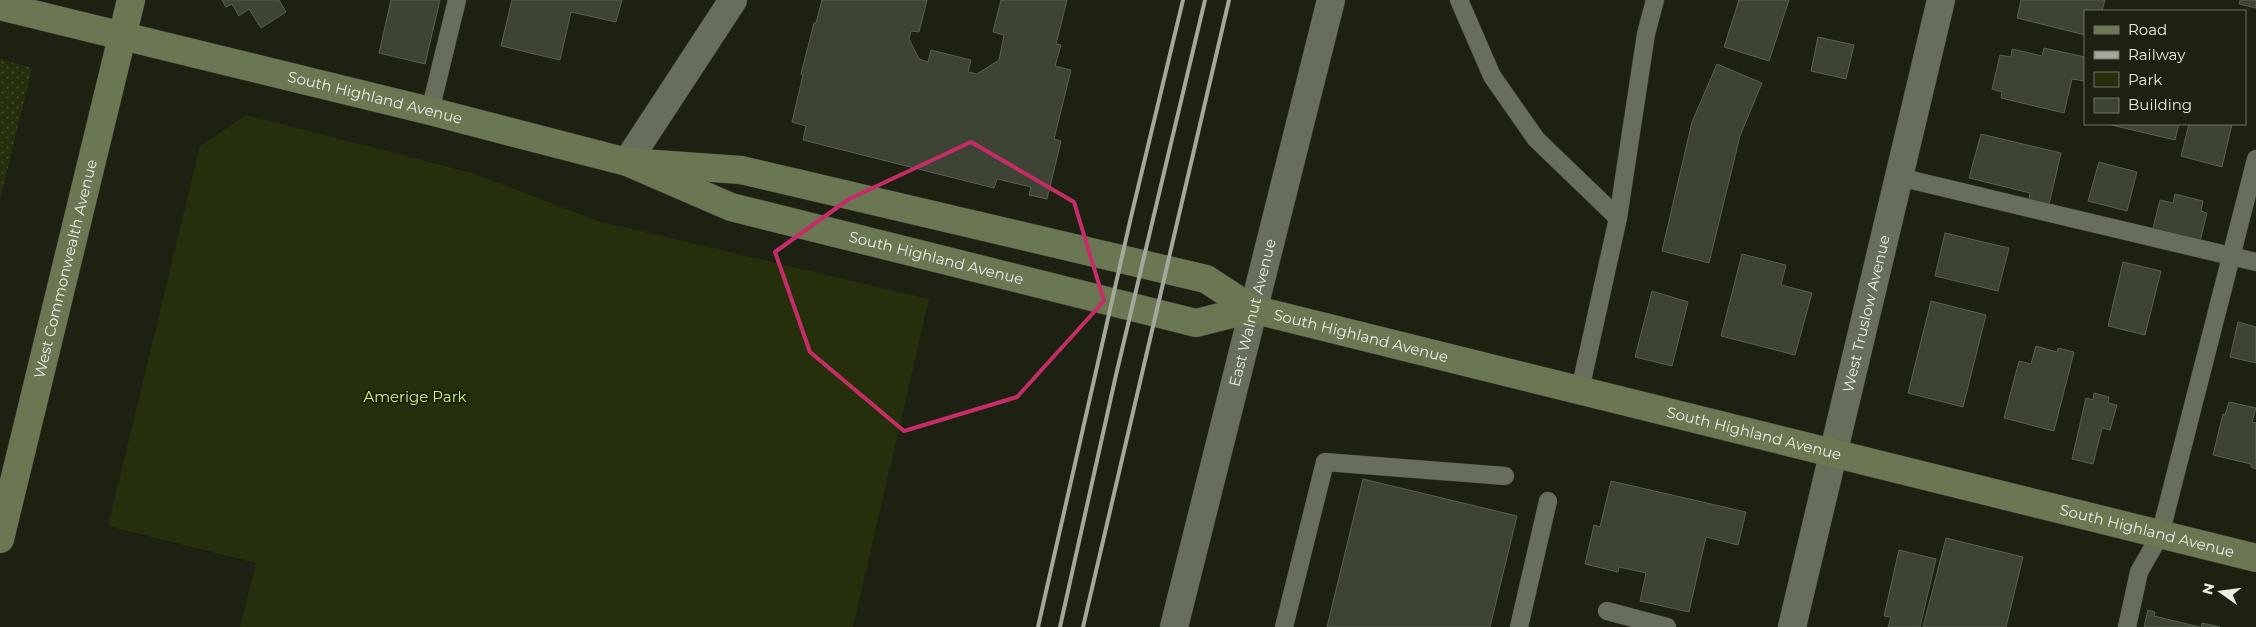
<svg xmlns="http://www.w3.org/2000/svg" width="2256" height="627" viewBox="0 0 2256 627" font-family="Montserrat,sans-serif">
<style>
.grass{fill:url(#grass-dots)}
.green{fill:#252f0b}
.building{fill:#3e4433;stroke:#5a604f}
.lines{fill:none;stroke-linecap:round;stroke-linejoin:round}
.lane-casing{stroke:#393d32;stroke-width:19}
.street-casing{stroke:#393d32;stroke-width:29}
.secondary-casing{stroke:#393d32;stroke-width:29}
.lane{stroke:#676e5c;stroke-width:18}
.street{stroke:#676e5c;stroke-width:28}
.secondary{stroke:#6b7752;stroke-width:28}
.rail{stroke:#a3a89b;stroke-width:4}
.marked{fill:none;stroke:#c62d68;stroke-width:4;stroke-linejoin:round}
.labels{text-anchor:middle;stroke-width:4;stroke-linejoin:round;paint-order:stroke}
.street-label{font-size:15px;fill:#e9ede2;stroke:#1c2112}
.park-label{font-size:15px;fill:#d1f47f;stroke:#1c2112}
</style>
<defs>
<pattern id="grass-dots" width="8" height="8" patternUnits="userSpaceOnUse" patternTransform="scale(1.25)"><rect width="8" height="8" fill="#252f0b"/><path d="M2 2h.1M6 6h.1" fill="none" stroke="#454d2e" stroke-width="1.8" stroke-linecap="round"/></pattern>
</defs>
<rect width="100%" height="100%" fill="#1c2112"/>
<path class="grass" d="M 0,59 L 32,68 L 0,200 Z"/>
<path class="green" d="M 246,115 L 472,173 L 598,221 L 929,299 L 853,627 L 240,627 L 256,563 L 108,526 L 200,146 Z"/>
<g class="building">
<path d="M 222,0 L 279,0 L 286,12 L 261,28 L 249,9 L 239,16 L 232,4 L 226,7 Z"/>
<path d="M 391,0 L 440,0 L 425,64 L 379,53 Z"/>
<path d="M 512,0 L 622,0 L 616,22 L 571,12 L 560,60 L 501,46 Z"/>
<path d="M 822,0 L 927,0 L 919,32 L 911,31 L 909,39 L 919,59 L 928,62 L 931,50 L 971,60 L 968,72 L 977,74 L 999,60 L 1004,35 L 993,32 L 1001,0 L 1067,0 L 1056,44 L 1061,45 L 1055,66 L 1071,70 L 1054,139 L 1061,141 L 1047,199 L 1029,195 L 1031,187 L 997,179 L 994,188 L 803,140 L 806,126 L 792,122 L 803,75 L 801,74 L 814,23 L 816,23 Z"/>
<path d="M 1739,0 L 1789,0 L 1769,61 L 1724,47 Z"/>
<path d="M 2021,0 L 2105,0 L 2102,11 L 2085,11 L 2085,35 L 2017,18 Z"/>
<path d="M 2240,0 L 2256,0 L 2256,8 L 2239,4 Z"/>
<path d="M 1818,37 L 1854,45 L 1846,79 L 1811,71 Z"/>
<path d="M 2044,48 L 2085,57 L 2085,81 L 2072,79 L 2064,113 L 2001,98 L 2002,92 L 1992,89 L 2000,55 L 2011,57 L 2012,49 L 2042,56 Z"/>
<path d="M 1717,64 L 1762,83 L 1740,136 L 1709,263 L 1662,251 L 1692,122 Z"/>
<path d="M 2107,124 L 2179,124 L 2175,140 Z"/>
<path d="M 2189,124 L 2232,124 L 2222,167 L 2181,156 Z"/>
<path d="M 1981,134 L 2061,153 L 2048,209 L 2028,204 L 2030,193 L 1969,178 Z"/>
<path d="M 2099,162 L 2137,172 L 2127,211 L 2088,201 Z"/>
<path d="M 2175,194 L 2203,201 L 2201,211 L 2207,213 L 2200,241 L 2152,232 L 2160,200 L 2173,203 Z"/>
<path d="M 1945,233 L 2009,248 L 1998,291 L 1935,276 Z"/>
<path d="M 1742,254 L 1786,265 L 1781,285 L 1812,293 L 1795,355 L 1721,336 Z"/>
<path d="M 2123,262 L 2161,271 L 2145,335 L 2108,326 Z"/>
<path d="M 1652,291 L 1688,302 L 1672,366 L 1635,357 Z"/>
<path d="M 1931,301 L 1986,315 L 1963,407 L 1908,393 Z"/>
<path d="M 2238,322 L 2256,327 L 2256,363 L 2230,357 Z"/>
<path d="M 2036,346 L 2057,352 L 2058,348 L 2074,352 L 2054,431 L 2004,418 L 2019,361 L 2031,364 Z"/>
<path d="M 2094,393 L 2109,397 L 2108,403 L 2117,405 L 2110,430 L 2102,428 L 2093,464 L 2072,459 L 2086,398 L 2093,400 Z"/>
<path d="M 2229,402 L 2256,408 L 2252,422 L 2256,423 L 2256,469 L 2251,467 L 2251,464 L 2213,455 L 2223,414 L 2225,415 Z"/>
<path d="M 1363,479 L 1517,516 L 1490,627 L 1327,627 Z"/>
<path d="M 1611,481 L 1746,512 L 1738,545 L 1706,537 L 1689,612 L 1640,601 L 1646,573 L 1619,567 L 1618,572 L 1585,564 L 1594,525 L 1600,527 Z"/>
<path d="M 1946,538 L 2023,557 L 2006,627 L 1923,627 Z"/>
<path d="M 1899,550 L 1936,559 L 1920,627 L 1888,627 L 1891,617 L 1884,616 Z"/>
<path d="M 2148,610 L 2155,612 L 2154,616 L 2200,627 L 2144,627 Z"/>
<path d="M 2202,623 L 2220,627 L 2201,627 Z"/>
</g>
<g class="lines">
<defs>
<g id="lane">
<path d="M 1459,0 L 1492,76 L 1536,139 L 1618,218"/>
<path d="M 430,111 L 457,0"/>
<path d="M 1899,177 L 2256,262"/>
<path d="M 1580,390 L 1618,218 L 1646,34 L 1655,0"/>
<path d="M 1607,611 L 1667,627"/>
<path d="M 1284,627 L 1325,462 L 1505,476"/>
<path d="M 1519,627 L 1548,501"/>
<path d="M 2127,627 L 2139,572 L 2160,535 L 2256,159"/>
</g>
<g id="street">
<path d="M 627,162 L 733,0"/>
<path id="s1" d="M 1174,627 L 1331,0"/>
<path id="s2" d="M 1792,627 L 1941,0"/>
</g>
<g id="secondary">
<path id="s3" d="M 0,6 L 430,111 L 627,162 L 731,207 L 1196,323 L 1252,309"/>
<path id="s4" d="M 627,162 L 741,170 L 1206,279 L 1252,309 L 2256,558"/>
<path id="s5" d="M 0,539 L 131,0"/>
</g>
</defs>
<use href="#lane" class="lane-casing"/>
<use href="#street" class="street-casing"/>
<use href="#secondary" class="secondary-casing"/>
<use href="#lane" class="lane"/>
<use href="#street" class="street"/>
<use href="#secondary" class="secondary"/>
<g class="rail">
<path d="M 1038,627 L 1131,217 L 1183,0"/>
<path d="M 1060,627 L 1116,375 L 1205,0"/>
<path d="M 1083,627 L 1229,0"/>
</g>
</g>
<path class="marked" d="M 971,142 L 1074,202 L 1104,301 L 1017,397 L 904,431 L 810,352 L 775,252 L 849,199 Z"/>
<g class="labels">
<g class="street-label">
<text dy="5" stroke="none"><textPath href="#s3" startOffset="386">South Highland Avenue</textPath></text>
<text dy="5" stroke="none"><textPath href="#s3" startOffset="971">South Highland Avenue</textPath></text>
<text dy="5" stroke="none"><textPath href="#s5" startOffset="278">West Commonwealth Avenue</textPath></text>
<text dy="5" stroke="none"><textPath href="#s1" startOffset="324">East Walnut Avenue</textPath></text>
<text dy="5" stroke="none"><textPath href="#s2" startOffset="322">West Truslow Avenue</textPath></text>
<text dy="5" stroke="none"><textPath href="#s4" startOffset="759">South Highland Avenue</textPath></text>
<text dy="5" stroke="none"><textPath href="#s4" startOffset="1164">South Highland Avenue</textPath></text>
<text dy="5" stroke="none"><textPath href="#s4" startOffset="1569">South Highland Avenue</textPath></text>
</g>
<g class="park-label">
<text x="415" y="402">Amerige Park</text>
</g>
</g>
<rect x="2084" y="10" width="162" height="115" fill="#1c2112" stroke="#6e7365"/>
<rect x="2094" y="26" width="25" height="8" fill="#6b7752" stroke="#6e7365"/>
<text x="2128" y="35" font-size="15" fill="#e9ede2">Road</text>
<rect x="2094" y="51" width="25" height="8" fill="#a3a89b" stroke="#6e7365"/>
<text x="2128" y="60" font-size="15" fill="#e9ede2">Railway</text>
<rect x="2094" y="72" width="25" height="15" fill="#252f0b" stroke="#6e7365"/>
<text x="2128" y="85" font-size="15" fill="#e9ede2">Park</text>
<rect x="2094" y="98" width="25" height="15" fill="#3e4433" stroke="#6e7365"/>
<text x="2128" y="110" font-size="15" fill="#e9ede2">Building</text>
<g transform="translate(2221 592) rotate(284)" stroke="#1c2112" stroke-width="4" paint-order="stroke">
<path d="M0-4L9 19L0 12L-9 19Z" fill="#e9ede2"/>
<text y="-8" font-size="14" font-weight="bold" text-anchor="middle" fill="#e9ede2">N</text>
</g>
</svg>
